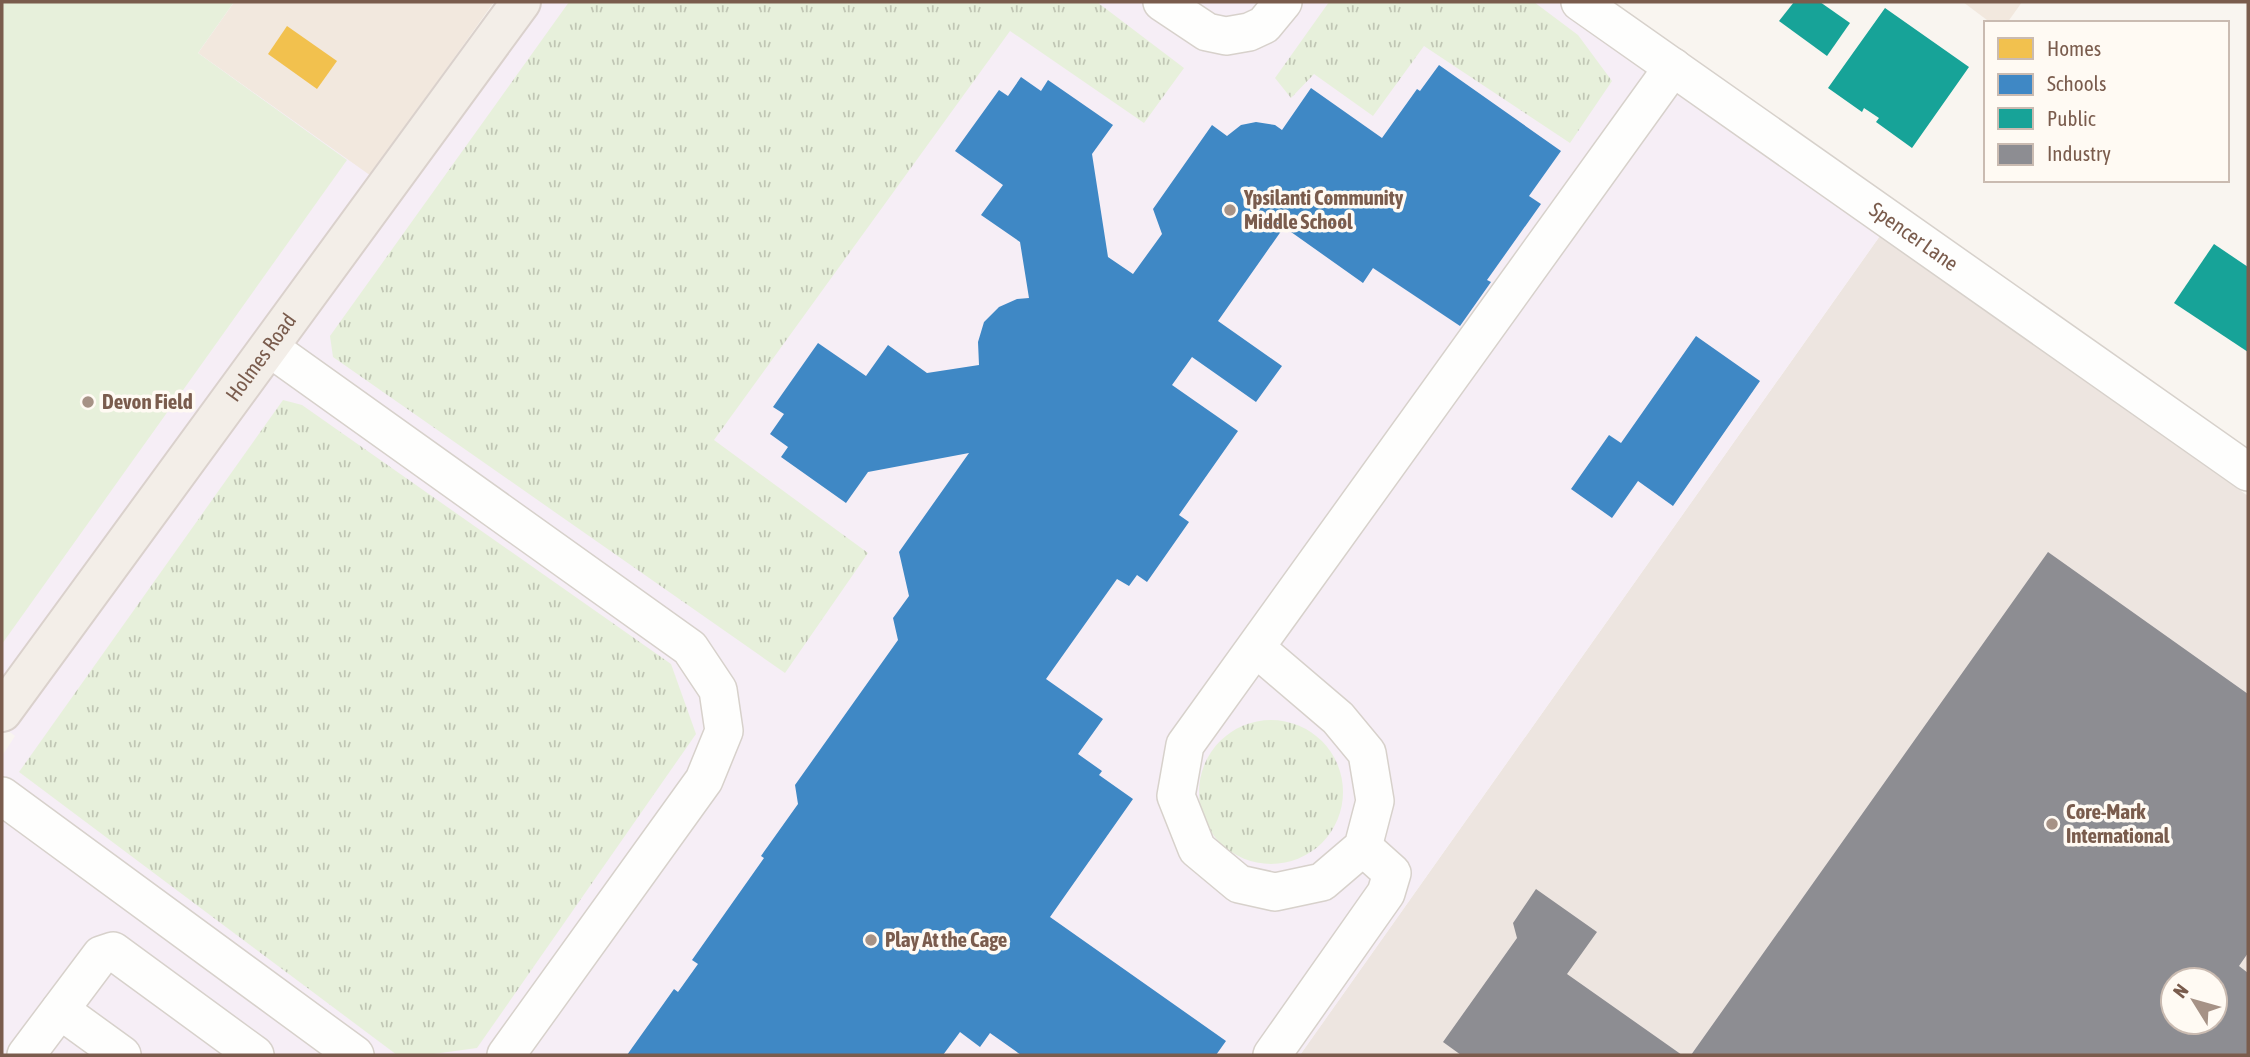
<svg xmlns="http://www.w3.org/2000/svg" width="2250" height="1057" viewBox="0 0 2250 1057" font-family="'Asap Condensed',sans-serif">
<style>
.residential{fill:#f2e8de}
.industrial{fill:#ede5e0;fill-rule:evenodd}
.education{fill:#f6eef6}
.grass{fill:url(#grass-tufts)}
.pitch{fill:#e7f0db}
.homes{fill:#f2c14e}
.schools{fill:#3f88c5}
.public{fill:#17a398}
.industry{fill:#8d8d92;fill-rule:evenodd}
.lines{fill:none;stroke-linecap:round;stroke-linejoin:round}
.minor-casing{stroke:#d7d1cb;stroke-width:40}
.major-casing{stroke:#dad1cc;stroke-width:42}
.minor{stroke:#fefefd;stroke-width:37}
.major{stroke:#f3eee8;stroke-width:38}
.poi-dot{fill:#a69286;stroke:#fffaf3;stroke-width:2.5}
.labels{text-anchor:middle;stroke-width:7;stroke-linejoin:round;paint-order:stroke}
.poi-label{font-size:21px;font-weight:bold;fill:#7a5c4d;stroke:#fffaf3;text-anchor:start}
.street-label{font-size:21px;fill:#7a5c4d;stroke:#fffaf3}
</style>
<defs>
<pattern id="grass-tufts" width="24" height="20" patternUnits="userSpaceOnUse" patternTransform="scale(1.75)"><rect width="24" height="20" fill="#e7f0db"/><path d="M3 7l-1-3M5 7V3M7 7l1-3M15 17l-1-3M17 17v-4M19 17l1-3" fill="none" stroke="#c0c6b4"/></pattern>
</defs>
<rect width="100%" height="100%" fill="#f9f5f0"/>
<g class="residential">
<path d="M 234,2 L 494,2 L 370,176 L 198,53 Z"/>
<path d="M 1963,2 L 1962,2 L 2022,2 L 2007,23 L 1991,23 Z"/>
</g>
<path class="industrial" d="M 1882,233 L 2248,496 L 2248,1055 L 1300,1055 ZM 2173,980 L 2215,980 L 2215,1022 L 2173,1022 Z"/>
<path class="education" d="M 2,2 L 234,2 L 198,53 L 402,198 L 544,2 L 1559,2 L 1882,233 L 1300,1055 L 2,1055 L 2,756 L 15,736 L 2,726 Z"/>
<g class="grass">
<path d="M 569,2 L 1097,2 L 1184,68 L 1144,123 L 1010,31 L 714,440 L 868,553 L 785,673 L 333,357 L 330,336 Z"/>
<path d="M 1329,2 L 1534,2 L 1578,35 L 1612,81 L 1570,143 L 1424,46 L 1373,116 L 1314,74 L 1291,98 L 1275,78 Z"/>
<path d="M 283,400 L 302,405 L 671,664 L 696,734 L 477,1048 L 426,1055 L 397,1055 L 19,772 Z"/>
<circle cx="1271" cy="792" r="72"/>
</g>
<path class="pitch" d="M 2,2 L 234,2 L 198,53 L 347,160 L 2,644 Z"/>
<path class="homes" d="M 287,26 L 337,61 L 317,89 L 268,54 Z"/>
<g class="schools">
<path d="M 1439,65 L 1561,151 L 1529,196 L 1541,204 L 1487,280 L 1491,282 L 1460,326 L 1373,268 L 1363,283 L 1284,227 L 1218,321 L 1282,366 L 1256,402 L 1192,357 L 1172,385 L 1238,431 L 1179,515 L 1189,522 L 1147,582 L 1137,575 L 1129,586 L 1117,579 L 1046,679 L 1103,719 L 1078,754 L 1102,771 L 1099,775 L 1133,799 L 1050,917 L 1226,1041 L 1216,1055 L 1021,1055 L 990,1033 L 980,1047 L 960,1032 L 943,1055 L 627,1055 L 674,989 L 678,992 L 698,964 L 692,960 L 764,858 L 761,856 L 798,804 L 795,785 L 898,640 L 893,618 L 909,596 L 899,552 L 969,453 L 868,472 L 846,503 L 781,457 L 788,447 L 770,434 L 784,414 L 773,407 L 818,343 L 866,376 L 888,345 L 927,373 L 979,365 L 978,342 L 984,322 L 999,307 L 1017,299 L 1029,298 L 1020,242 L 981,215 L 1003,185 L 955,151 L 999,90 L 1008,96 L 1021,77 L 1041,91 L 1048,80 L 1113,125 L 1092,154 L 1108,257 L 1133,274 L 1162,234 L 1153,209 L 1212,125 L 1227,136 L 1241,125 L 1256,122 L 1275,125 L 1282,130 L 1311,88 L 1382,138 L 1417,89 L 1420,91 Z"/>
<path d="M 1696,336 L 1760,381 L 1673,506 L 1638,481 L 1612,518 L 1571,489 L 1609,435 L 1621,443 Z"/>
</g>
<g class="public">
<path d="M 1794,2 L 1820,2 L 1850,23 L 1827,56 L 1779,21 Z"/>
<path d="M 1885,8 L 1969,67 L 1912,148 L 1876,122 L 1879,118 L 1864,108 L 1862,112 L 1828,88 Z"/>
<path d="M 2214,244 L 2248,267 L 2248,352 L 2174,303 Z"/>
</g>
<g class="industry">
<path d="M 2048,552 L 2248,694 L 2248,953 L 2239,966 L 2248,973 L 2248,1055 L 1691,1055 ZM 2173,980 L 2215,980 L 2215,1022 L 2173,1022 Z"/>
<path d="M 1536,889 L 1597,932 L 1567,974 L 1682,1055 L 1461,1055 L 1443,1042 L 1517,938 L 1513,923 Z"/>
</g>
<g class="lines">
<defs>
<g id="minor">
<path d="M 1162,2 L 1207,32 L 1226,36 L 1249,32 L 1264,25 L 1283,2"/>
<path id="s1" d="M 1580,2 L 2248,472"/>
<path d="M 270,348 L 690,648 L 718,690 L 724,731 L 704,780 L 506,1055"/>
<path d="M 1256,648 L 1338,718 L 1367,753 L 1375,801 L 1363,847 L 1322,882 L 1275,892 L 1239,884 L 1197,849 L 1176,796 L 1185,745 L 1673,67"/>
<path d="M 2,796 L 355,1055"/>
<path d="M 60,1010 L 122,1055"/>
<path d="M 26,1055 L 101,955 L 113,951 L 255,1055"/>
<path d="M 1272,1055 L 1386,893 L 1392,873 L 1363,847"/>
</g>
<g id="major">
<path id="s2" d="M 2,712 L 521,2"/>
</g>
</defs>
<use href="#minor" class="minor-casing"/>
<use href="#major" class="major-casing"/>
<use href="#minor" class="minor"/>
<use href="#major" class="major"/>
</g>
<g class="poi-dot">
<circle cx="1230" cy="210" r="7"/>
<circle cx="88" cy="402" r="7"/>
<circle cx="2052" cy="824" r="7"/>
<circle cx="871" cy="940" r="7"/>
</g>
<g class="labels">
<g class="poi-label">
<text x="1244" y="205">Ypsilanti Community<tspan x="1244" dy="24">Middle School</tspan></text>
<text x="102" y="409">Devon Field</text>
<text x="2066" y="819">Core-Mark<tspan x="2066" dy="24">International</tspan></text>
<text x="885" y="947">Play At the Cage</text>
</g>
<g class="street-label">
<text dy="7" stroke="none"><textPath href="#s1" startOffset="408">Spencer Lane</textPath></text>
<text dy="7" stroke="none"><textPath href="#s2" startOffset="439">Holmes Road</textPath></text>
</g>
</g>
<rect width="2250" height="1057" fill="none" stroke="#7a5c4d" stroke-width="7"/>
<rect x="1984" y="21" width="245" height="161" fill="#fffaf3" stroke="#cabbb1" stroke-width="2"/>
<rect x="1998" y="38" width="35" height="21" fill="#f2c14e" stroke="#cabbb1" stroke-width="2"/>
<text x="2047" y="56" font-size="21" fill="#7a5c4d">Homes</text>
<rect x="1998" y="74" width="35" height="21" fill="#3f88c5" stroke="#cabbb1" stroke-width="2"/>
<text x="2047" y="91" font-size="21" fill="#7a5c4d">Schools</text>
<rect x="1998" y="108" width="35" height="21" fill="#17a398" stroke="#cabbb1" stroke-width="2"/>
<text x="2047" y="126" font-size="21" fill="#7a5c4d">Public</text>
<rect x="1998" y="144" width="35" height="21" fill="#8d8d92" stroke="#cabbb1" stroke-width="2"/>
<text x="2047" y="161" font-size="21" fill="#7a5c4d">Industry</text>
<g transform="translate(2194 1001) rotate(307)"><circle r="33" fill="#fffaf3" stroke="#cabbb1" stroke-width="2"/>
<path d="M0-5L12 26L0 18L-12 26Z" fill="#a69286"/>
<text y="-10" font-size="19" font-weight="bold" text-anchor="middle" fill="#7a5c4d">N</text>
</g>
</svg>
